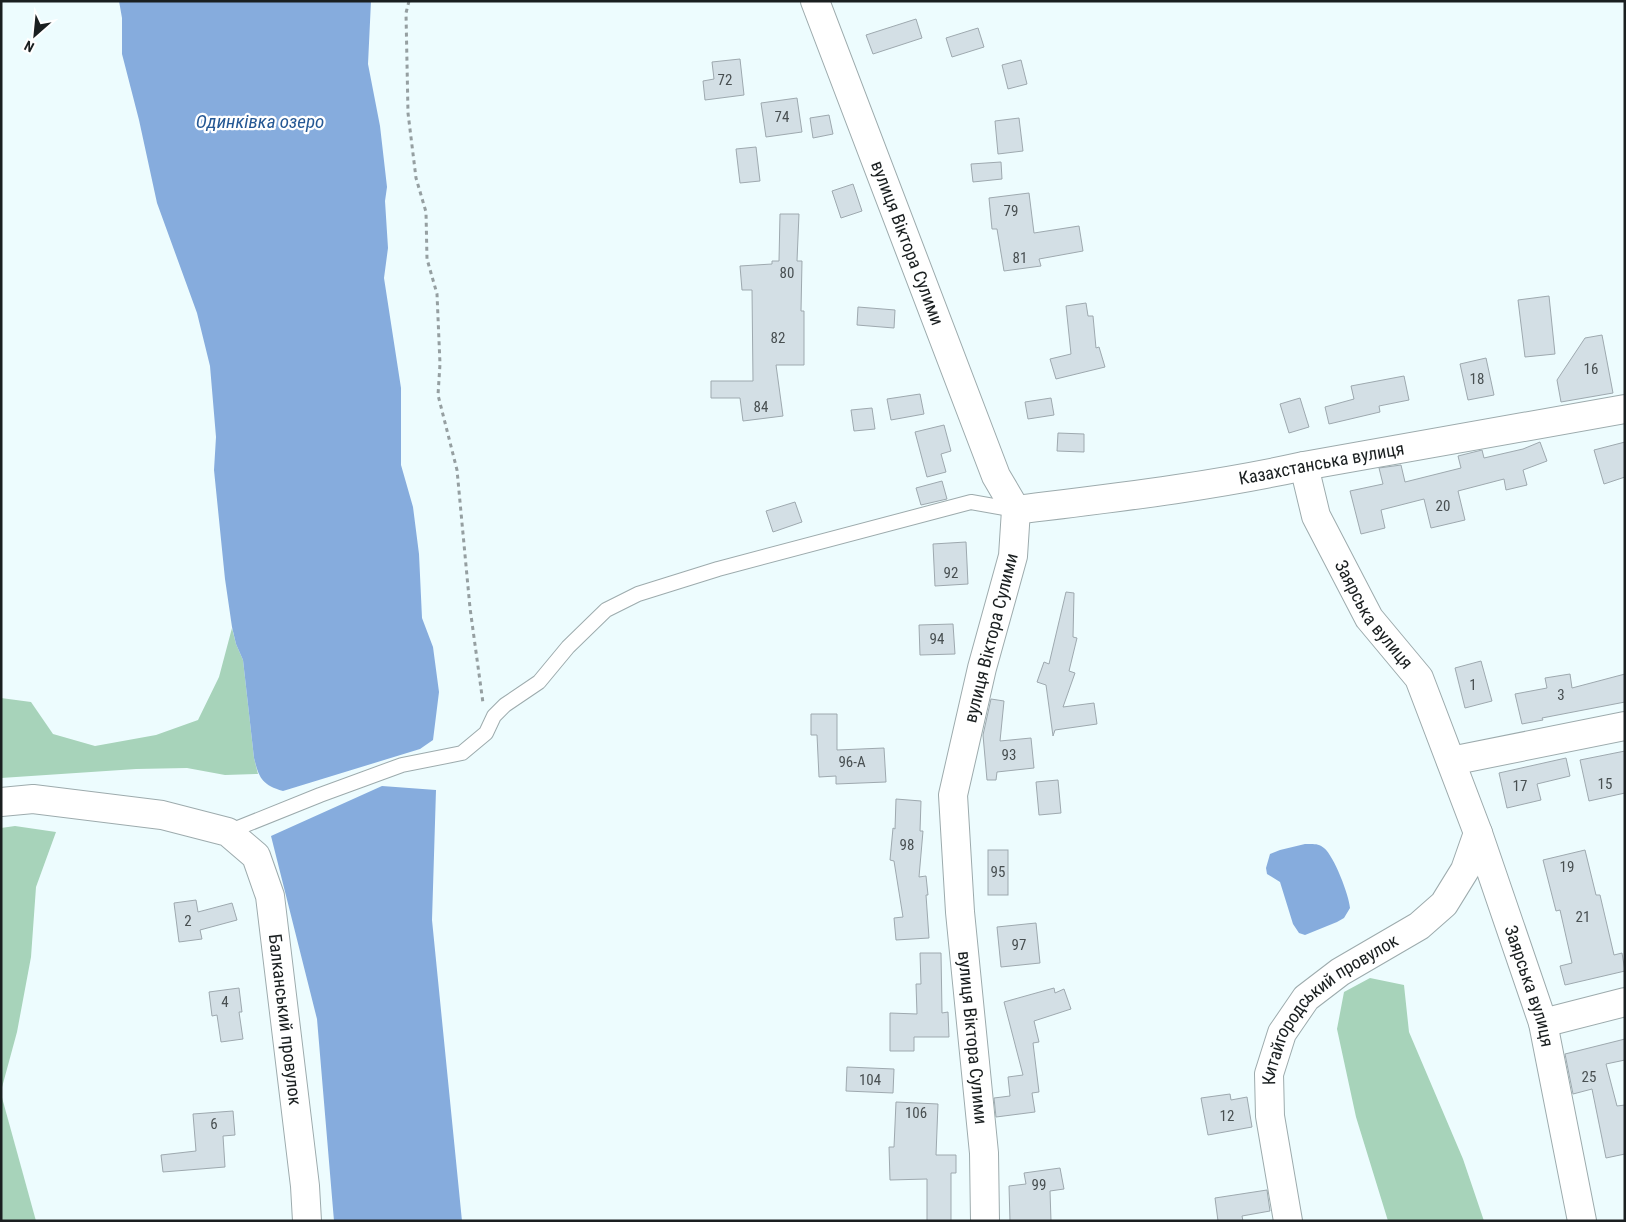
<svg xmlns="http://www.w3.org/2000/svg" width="1626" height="1222" viewBox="0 0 1626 1222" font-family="'Roboto Condensed',sans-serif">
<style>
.green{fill:#a7d3ba}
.water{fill:#86acdd}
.building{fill:#d3dfe5;stroke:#9ea9af}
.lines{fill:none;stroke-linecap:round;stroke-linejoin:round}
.lane-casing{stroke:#9dabad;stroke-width:16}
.street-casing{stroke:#9dabad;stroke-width:30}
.path{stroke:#959fa1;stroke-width:3;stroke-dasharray:4 4;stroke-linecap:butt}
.lane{stroke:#fff;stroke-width:14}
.street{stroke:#fff;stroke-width:28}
.labels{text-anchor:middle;stroke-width:4.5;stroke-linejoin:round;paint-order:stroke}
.number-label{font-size:15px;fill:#484f51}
.street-label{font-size:18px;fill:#1a1f20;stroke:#fff}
.water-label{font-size:19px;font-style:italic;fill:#255894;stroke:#fff}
</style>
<rect width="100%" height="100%" fill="#edfcfe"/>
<g class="green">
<path d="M 232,628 L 236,644 L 243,660 L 254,758 L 258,774 L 225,775 L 187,768 L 136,769 L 1,778 L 1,698 L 31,702 L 53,734 L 95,746 L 156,735 L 198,720 L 219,677 Z"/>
<path d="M 15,826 L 56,832 L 36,887 L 31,957 L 17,1032 L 1,1091 L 1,828 Z"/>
<path d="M 1370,978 L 1404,985 L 1409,1032 L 1463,1159 L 1484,1221 L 1388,1221 L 1356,1117 L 1337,1029 L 1344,992 Z"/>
<path d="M 1,1094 L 36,1221 L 1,1221 Z"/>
</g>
<g class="water">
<path d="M 119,1 L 371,1 L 368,64 L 380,126 L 387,187 L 385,201 L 388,248 L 384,278 L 401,388 L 401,465 L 413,507 L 419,554 L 422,618 L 433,647 L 439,692 L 433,740 L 420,749 L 283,791 C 262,785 259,778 254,758 L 243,660 L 236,644 L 232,627 L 225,579 L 214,470 L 216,437 L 210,366 L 197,313 L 157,203 L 139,120 L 122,54 L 122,18 Z"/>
<path d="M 382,786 L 436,790 L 432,920 L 462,1221 L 334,1221 L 317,1019 L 271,836 Z"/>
<path d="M 1305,844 C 1312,844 1319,843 1324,848 C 1334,856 1349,895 1350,908 L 1344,918 L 1337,922 L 1305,935 L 1299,933 L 1293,924 L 1280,882 L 1267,874 L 1266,868 L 1270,854 L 1280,850 Z"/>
</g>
<g class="building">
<path d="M 916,19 L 922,38 L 873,54 L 866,35 Z"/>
<path d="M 978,28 L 984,47 L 952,57 L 946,38 Z"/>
<path d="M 740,59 L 744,95 L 705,100 L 703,81 L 714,79 L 712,62 Z"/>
<path d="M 1021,60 L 1027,84 L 1008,89 L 1002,65 Z"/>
<path d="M 797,98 L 802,132 L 766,137 L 761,103 Z"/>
<path d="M 829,115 L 833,134 L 813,138 L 810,118 Z"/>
<path d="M 1019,118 L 1023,151 L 998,154 L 995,121 Z"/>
<path d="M 756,147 L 760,181 L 740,183 L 736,149 Z"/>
<path d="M 1001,162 L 1002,179 L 973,182 L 971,164 Z"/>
<path d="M 853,184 L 862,211 L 841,218 L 832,191 Z"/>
<path d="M 1029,193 L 1034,233 L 1079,226 L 1083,251 L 1039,259 L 1041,266 L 1004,271 L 997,229 L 992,229 L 989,198 Z"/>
<path d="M 780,214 L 799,214 L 797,261 L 802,261 L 801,311 L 804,311 L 804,365 L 776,365 L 783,416 L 743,421 L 740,398 L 711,398 L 711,381 L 753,381 L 752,290 L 742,290 L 740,266 L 772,264 L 772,261 L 779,261 Z"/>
<path d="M 1549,296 L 1555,354 L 1525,357 L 1518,300 Z"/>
<path d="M 1086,303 L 1088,316 L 1093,316 L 1096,348 L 1099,347 L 1105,367 L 1056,379 L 1050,359 L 1071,354 L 1066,306 Z"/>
<path d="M 858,307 L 895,310 L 894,328 L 857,325 Z"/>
<path d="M 1602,335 L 1613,393 L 1561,402 L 1557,380 L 1585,338 Z"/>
<path d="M 1486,358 L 1494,395 L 1468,400 L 1460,364 Z"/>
<path d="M 1404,376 L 1409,400 L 1379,406 L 1380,412 L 1329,424 L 1325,407 L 1354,399 L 1351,386 Z"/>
<path d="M 920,394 L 924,414 L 891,420 L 887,399 Z"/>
<path d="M 1051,398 L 1054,415 L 1028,419 L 1025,402 Z"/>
<path d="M 1300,398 L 1309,427 L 1289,433 L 1280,404 Z"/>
<path d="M 872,408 L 875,429 L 854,431 L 851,410 Z"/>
<path d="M 944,425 L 951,451 L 941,454 L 946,472 L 927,477 L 915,432 Z"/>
<path d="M 1058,433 L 1084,434 L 1084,452 L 1057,451 Z"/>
<path d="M 1540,442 L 1547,461 L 1523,470 L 1527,485 L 1506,490 L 1504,479 L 1458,491 L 1465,520 L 1431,528 L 1424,499 L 1381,510 L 1385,528 L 1361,534 L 1350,491 L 1383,484 L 1379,468 L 1401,465 L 1405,482 L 1461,468 L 1458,456 L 1482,450 L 1484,458 L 1523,449 Z"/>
<path d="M 1625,442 L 1625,477 L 1604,484 L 1594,450 Z"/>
<path d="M 942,481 L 947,499 L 921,505 L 916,488 Z"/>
<path d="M 795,502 L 802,522 L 773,532 L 766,511 Z"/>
<path d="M 966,542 L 968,584 L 935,586 L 933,544 Z"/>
<path d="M 1066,592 L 1074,593 L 1073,637 L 1077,638 L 1069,671 L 1075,673 L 1063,707 L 1094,703 L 1097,724 L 1055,730 L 1053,736 L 1046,685 L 1037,682 L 1044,662 L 1049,664 Z"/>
<path d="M 953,624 L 955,654 L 920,655 L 919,625 Z"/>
<path d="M 1481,661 L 1492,701 L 1465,708 L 1455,668 Z"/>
<path d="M 1570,674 L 1572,688 L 1625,674 L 1625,702 L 1542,718 L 1543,720 L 1522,724 L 1515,694 L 1547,688 L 1545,678 Z"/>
<path d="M 991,699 L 1004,701 L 1000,741 L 1031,738 L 1034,768 L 997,772 L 996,780 L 987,780 L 983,735 Z"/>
<path d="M 811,714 L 837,714 L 837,750 L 884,748 L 886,782 L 836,784 L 836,776 L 819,777 L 817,735 L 811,735 Z"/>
<path d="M 1625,751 L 1625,793 L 1589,801 L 1580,760 Z"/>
<path d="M 1566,758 L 1570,776 L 1537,784 L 1541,800 L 1507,808 L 1499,773 Z"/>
<path d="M 1058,780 L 1061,813 L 1039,815 L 1036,782 Z"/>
<path d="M 896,799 L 921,801 L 920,831 L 923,831 L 919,877 L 926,876 L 928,895 L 926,895 L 929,938 L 896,940 L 894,918 L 903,917 L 894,861 L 890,860 L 893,828 L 895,829 Z"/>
<rect x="988" y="850" width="20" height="45"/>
<path d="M 1585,850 L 1596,895 L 1600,895 L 1614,955 L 1622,953 L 1625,971 L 1565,985 L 1560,966 L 1572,963 L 1560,910 L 1556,911 L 1543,860 Z"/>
<path d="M 196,900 L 198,912 L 232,903 L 237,920 L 200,930 L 202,939 L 179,942 L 174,903 Z"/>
<path d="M 1036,923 L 1040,963 L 1001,967 L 997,927 Z"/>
<path d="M 920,953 L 941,953 L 942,1013 L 948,1012 L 949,1037 L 914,1037 L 914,1051 L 890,1051 L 890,1013 L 917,1014 L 916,984 L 921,984 Z"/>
<path d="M 239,988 L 242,1012 L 239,1012 L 243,1039 L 221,1042 L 217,1015 L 212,1016 L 209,992 Z"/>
<path d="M 1054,988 L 1055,993 L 1064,989 L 1071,1009 L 1034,1021 L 1039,1042 L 1033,1043 L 1039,1092 L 1032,1093 L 1035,1112 L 996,1117 L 994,1098 L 1010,1096 L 1008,1077 L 1023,1075 L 1004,1002 Z"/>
<path d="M 1625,1039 L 1625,1060 L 1606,1064 L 1617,1106 L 1625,1105 L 1625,1154 L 1606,1158 L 1592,1089 L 1573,1094 L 1565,1054 Z"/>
<path d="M 847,1067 L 894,1069 L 893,1093 L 846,1091 Z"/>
<path d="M 1230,1094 L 1231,1100 L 1247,1097 L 1252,1127 L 1208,1135 L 1201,1098 Z"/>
<path d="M 896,1102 L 938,1104 L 936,1155 L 956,1155 L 956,1173 L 951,1173 L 951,1221 L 927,1221 L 927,1179 L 890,1180 L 889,1147 L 894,1147 Z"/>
<path d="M 233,1111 L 235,1135 L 223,1136 L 225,1167 L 163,1172 L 161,1155 L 196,1151 L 193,1114 Z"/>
<path d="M 1060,1168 L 1064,1189 L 1050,1191 L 1051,1221 L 1010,1221 L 1009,1186 L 1026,1184 L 1024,1173 Z"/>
<path d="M 1267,1190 L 1270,1211 L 1242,1216 L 1243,1221 L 1218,1221 L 1215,1198 Z"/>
</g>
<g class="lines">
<defs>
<path id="lane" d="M 228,832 L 320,795 L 402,765 L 462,753 L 486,733 L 494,716 L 505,705 L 539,682 L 568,647 L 606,610 L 638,594 L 718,569 L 971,502 L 1016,510"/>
<g id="street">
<path id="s1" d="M 815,1 L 996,476 L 1016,510 L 1013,556 L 982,668 L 953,795 L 960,912 L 984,1153 L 985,1221"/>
<path id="s2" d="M 1304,466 L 1316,516 L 1369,618 L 1419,678 L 1478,833 L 1543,1023 L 1582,1221"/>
<path id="s3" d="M 1016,510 C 1112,498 1209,487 1304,466 L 1625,409"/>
<path d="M 1451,761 L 1625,726"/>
<path id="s4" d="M 1,802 L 33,799 L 162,815 L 228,832 L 256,856 L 270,896 L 305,1186 L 307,1221"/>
<path d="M 1543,1023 L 1625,1002"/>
<path id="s5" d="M 1288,1221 L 1270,1116 L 1269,1074 L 1282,1033 L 1306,998 L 1340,972 L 1419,926 L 1444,904 L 1465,870 L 1478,833"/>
</g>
</defs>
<use href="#lane" class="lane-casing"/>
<use href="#street" class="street-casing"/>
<path class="path" d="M 409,1 L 406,13 L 408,113 L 416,178 L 426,212 L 427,259 L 437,294 L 440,364 L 438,395 L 457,470 L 470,608 L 483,703"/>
<use href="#lane" class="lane"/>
<use href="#street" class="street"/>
</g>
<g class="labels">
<g class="number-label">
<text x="725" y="85">72</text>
<text x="782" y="122">74</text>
<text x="1011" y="216">79</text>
<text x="1020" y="263">81</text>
<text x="787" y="278">80</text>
<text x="778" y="343">82</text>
<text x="1591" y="374">16</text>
<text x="1477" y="384">18</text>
<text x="761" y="412">84</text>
<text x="1443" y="511">20</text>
<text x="951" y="578">92</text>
<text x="937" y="644">94</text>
<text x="1473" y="690">1</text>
<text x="1561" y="700">3</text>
<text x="1009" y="760">93</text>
<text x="852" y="767">96-А</text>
<text x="1605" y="789">15</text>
<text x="1520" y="791">17</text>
<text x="907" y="850">98</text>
<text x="1567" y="872">19</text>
<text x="998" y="877">95</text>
<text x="1583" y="922">21</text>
<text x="188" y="926">2</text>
<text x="1019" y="950">97</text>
<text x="225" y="1007">4</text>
<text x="1589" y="1082">25</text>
<text x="870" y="1085">104</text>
<text x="916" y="1118">106</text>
<text x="1227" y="1121">12</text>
<text x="214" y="1129">6</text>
<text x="1039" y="1190">99</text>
</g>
<g class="street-label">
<text dy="6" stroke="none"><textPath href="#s1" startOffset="259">вулиця Віктора Сулими</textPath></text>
<text dy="6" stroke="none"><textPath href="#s3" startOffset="309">Казахстанська вулиця</textPath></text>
<text dy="6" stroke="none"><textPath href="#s2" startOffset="166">Заярська вулиця</textPath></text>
<text transform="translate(991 638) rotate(-76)" y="6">вулиця Віктора Сулими</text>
<text dy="6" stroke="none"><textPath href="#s2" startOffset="572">Заярська вулиця</textPath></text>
<text dy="6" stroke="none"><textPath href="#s5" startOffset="240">Китайгородський провулок</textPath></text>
<text dy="6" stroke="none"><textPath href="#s4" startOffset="434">Балканський провулок</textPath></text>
<text dy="6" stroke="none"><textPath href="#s1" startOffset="1084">вулиця Віктора Сулими</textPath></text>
</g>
<g class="water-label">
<text x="260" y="128">Одинківка озеро</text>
</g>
</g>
<rect width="1626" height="1222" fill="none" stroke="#1a1f20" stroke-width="5"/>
<g transform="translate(35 35) rotate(207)" stroke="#ffffff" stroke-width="4" paint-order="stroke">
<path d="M0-4L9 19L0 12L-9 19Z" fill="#1a1f20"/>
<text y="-8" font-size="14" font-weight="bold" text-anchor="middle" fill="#1a1f20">N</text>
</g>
</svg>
